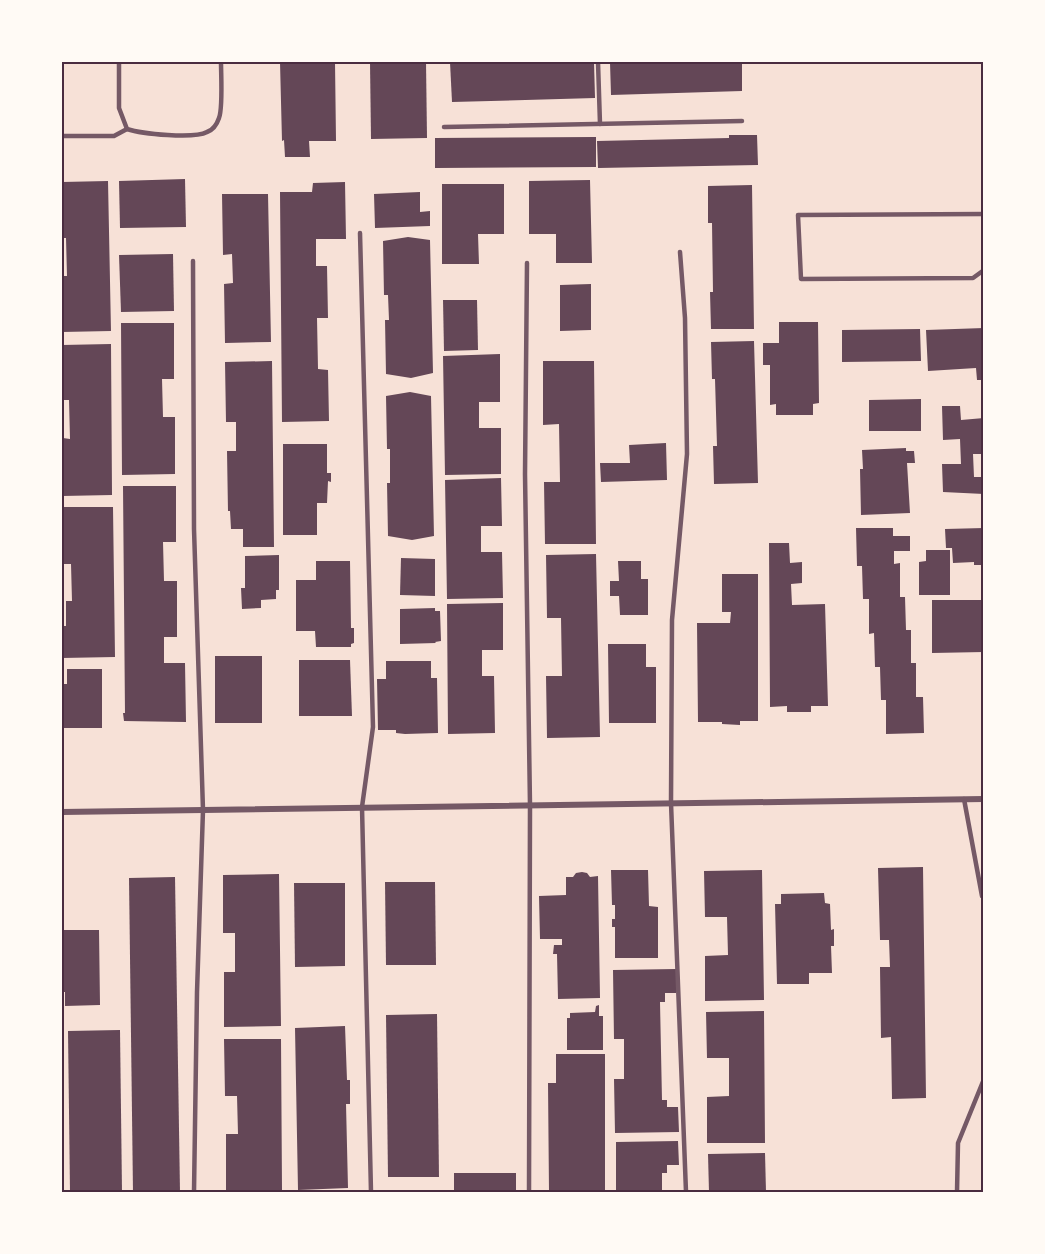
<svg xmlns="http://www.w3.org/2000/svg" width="1045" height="1254" viewBox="0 0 1045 1254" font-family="'PT Sans Narrow',sans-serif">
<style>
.building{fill:#644757}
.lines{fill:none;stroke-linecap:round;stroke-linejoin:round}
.service{stroke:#755966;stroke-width:4.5}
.minor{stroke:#755966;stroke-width:6}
.neatline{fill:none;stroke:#4a2c40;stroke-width:2}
</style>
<rect width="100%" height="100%" fill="#f7e1d7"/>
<g class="building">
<path d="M 280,62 L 335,62 L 336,141 L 309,141 L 310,157 L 285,157 L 284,140 L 282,141 Z"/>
<path d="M 370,62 L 426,62 L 427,138 L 371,139 Z"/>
<path d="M 450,62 L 594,62 L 595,98 L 452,102 Z"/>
<path d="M 610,62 L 742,62 L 742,91 L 611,95 Z"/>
<path d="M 729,135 L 757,135 L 758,165 L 598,168 L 597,141 L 729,138 Z"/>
<path d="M 596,137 L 596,167 L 435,168 L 435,138 Z"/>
<path d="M 185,179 L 186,227 L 120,228 L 119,181 Z"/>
<path d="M 590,180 L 592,263 L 556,263 L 556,234 L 529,234 L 529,181 Z"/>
<path d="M 108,181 L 111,331 L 62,332 L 62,276 L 67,276 L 66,238 L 62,238 L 62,182 Z"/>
<path d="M 345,182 L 346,239 L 316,239 L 316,266 L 327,266 L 328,318 L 317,318 L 318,369 L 328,370 L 329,421 L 282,422 L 280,192 L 312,192 L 313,183 Z"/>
<path d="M 442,184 L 504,184 L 504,234 L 478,234 L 479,264 L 442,264 Z"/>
<path d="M 752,185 L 754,329 L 711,329 L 710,292 L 713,292 L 712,223 L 708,223 L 708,186 Z"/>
<path d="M 420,192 L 420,212 L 430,211 L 430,226 L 375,228 L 374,194 Z"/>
<path d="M 222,194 L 268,194 L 271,342 L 225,343 L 224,284 L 233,283 L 232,254 L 223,255 Z"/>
<path d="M 408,237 L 430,240 L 433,373 L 411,378 L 386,374 L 385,320 L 389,320 L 388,295 L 384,295 L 383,241 Z"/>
<path d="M 173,254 L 174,311 L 121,312 L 119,255 Z"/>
<path d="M 591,284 L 591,330 L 560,331 L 560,285 Z"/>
<path d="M 443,300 L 477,300 L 478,350 L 444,351 Z"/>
<path d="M 779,322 L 818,322 L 819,403 L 813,404 L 813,415 L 776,415 L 776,404 L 770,405 L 770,365 L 763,365 L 763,343 L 779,343 Z"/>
<path d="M 121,323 L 174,323 L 174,379 L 162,379 L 163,417 L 175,417 L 175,474 L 122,475 Z"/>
<path d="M 984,328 L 984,380 L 977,380 L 976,368 L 928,371 L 926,330 Z"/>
<path d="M 920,329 L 921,361 L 842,362 L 842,330 Z"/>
<path d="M 754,341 L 758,483 L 714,484 L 713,446 L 717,446 L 715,379 L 712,379 L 711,342 Z"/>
<path d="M 111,344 L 112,495 L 62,496 L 63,438 L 70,439 L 69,400 L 62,400 L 62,345 Z"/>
<path d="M 500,354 L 500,402 L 479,402 L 479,428 L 501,428 L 501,474 L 445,475 L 443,356 Z"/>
<path d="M 272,361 L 274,547 L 243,547 L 243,529 L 231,529 L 230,511 L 228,511 L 227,451 L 236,451 L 236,422 L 226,422 L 225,362 Z"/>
<path d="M 543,361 L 594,361 L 596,544 L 545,544 L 544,482 L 560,482 L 559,424 L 543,425 Z"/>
<path d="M 410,392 L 431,396 L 434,536 L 412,540 L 388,536 L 387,483 L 390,483 L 390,449 L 387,449 L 386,396 Z"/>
<path d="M 921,399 L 921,431 L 869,431 L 869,400 Z"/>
<path d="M 942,406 L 960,406 L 961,420 L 984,418 L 984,454 L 973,454 L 974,477 L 984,477 L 984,494 L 943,492 L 942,464 L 961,464 L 960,439 L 943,440 Z"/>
<path d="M 666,443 L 667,480 L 601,482 L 600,463 L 630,463 L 629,445 Z"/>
<path d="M 283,444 L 327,444 L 327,473 L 331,473 L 331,482 L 328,481 L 327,503 L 317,503 L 317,535 L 283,535 Z"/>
<path d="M 906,448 L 906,451 L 914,451 L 915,463 L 907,463 L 910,513 L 861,515 L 860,469 L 863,469 L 862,450 Z"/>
<path d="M 501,478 L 502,526 L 481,526 L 481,552 L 502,552 L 503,598 L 447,599 L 445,480 Z"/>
<path d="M 123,486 L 176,486 L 176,542 L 163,542 L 164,581 L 177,581 L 177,637 L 164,637 L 164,663 L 185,663 L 186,722 L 124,721 L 123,713 L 125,713 Z"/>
<path d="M 62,507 L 113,507 L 115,657 L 62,658 L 62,626 L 66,626 L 66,601 L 72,601 L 71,564 L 64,564 L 64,540 L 62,540 Z"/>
<path d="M 856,528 L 893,528 L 893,536 L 910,536 L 910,551 L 894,551 L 894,564 L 900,563 L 900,597 L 905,597 L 906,630 L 911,630 L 911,663 L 916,663 L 916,697 L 923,697 L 924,733 L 886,734 L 886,700 L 881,700 L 880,667 L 875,667 L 874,633 L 869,634 L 869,599 L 863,599 L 862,566 L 857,566 Z"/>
<path d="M 984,528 L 984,565 L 974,565 L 974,562 L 953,563 L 952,548 L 946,548 L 945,529 Z"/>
<path d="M 769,543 L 789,543 L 790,563 L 802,562 L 802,583 L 791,584 L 792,605 L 825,604 L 828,706 L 811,706 L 811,712 L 787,712 L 787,706 L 770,707 Z"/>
<path d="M 926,550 L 950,550 L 950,595 L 919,595 L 919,562 L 926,561 Z"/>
<path d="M 596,554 L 600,737 L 547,738 L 546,676 L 562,676 L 561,618 L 547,618 L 546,555 Z"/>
<path d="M 279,555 L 279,590 L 276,590 L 276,599 L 261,600 L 261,608 L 242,609 L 241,588 L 245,588 L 245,556 Z"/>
<path d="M 401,558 L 435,559 L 435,596 L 400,595 Z"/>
<path d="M 316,561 L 350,561 L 351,628 L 354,628 L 354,643 L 351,644 L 351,647 L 316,647 L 315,631 L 296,631 L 296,580 L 316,580 Z"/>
<path d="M 618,561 L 641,561 L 641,579 L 648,579 L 648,615 L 620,615 L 619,596 L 610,596 L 610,581 L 619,581 Z"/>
<path d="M 722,574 L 758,574 L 758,721 L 740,721 L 740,725 L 722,724 L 722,722 L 698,722 L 697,623 L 730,623 L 731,612 L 722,612 Z"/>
<path d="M 932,600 L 984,600 L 984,652 L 932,653 Z"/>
<path d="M 503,603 L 503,650 L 482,650 L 482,676 L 494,676 L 495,733 L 448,734 L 447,604 Z"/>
<path d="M 435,608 L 435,611 L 440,611 L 441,641 L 435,642 L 436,643 L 400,644 L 400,609 Z"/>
<path d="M 608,644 L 646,644 L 646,667 L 656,667 L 656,723 L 609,723 Z"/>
<rect x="215" y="656" width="47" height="67"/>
<path d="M 299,660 L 350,660 L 352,716 L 299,716 Z"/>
<path d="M 386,661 L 431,661 L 431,678 L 437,678 L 438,733 L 405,734 L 396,733 L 396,730 L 378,730 L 377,679 L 386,679 Z"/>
<path d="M 67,669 L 102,669 L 102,728 L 62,728 L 62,684 L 67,684 Z"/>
<path d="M 923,867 L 926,1098 L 892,1099 L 891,1037 L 881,1038 L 880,967 L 890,967 L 889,940 L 880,940 L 878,868 Z"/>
<path d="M 611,870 L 648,870 L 649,906 L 658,907 L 658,958 L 615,958 L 615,927 L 612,927 L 612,919 L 615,919 L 615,905 L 612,905 Z"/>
<path d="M 762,870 L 764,1000 L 705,1001 L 705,956 L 728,955 L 727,917 L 705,917 L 704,871 Z"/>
<path d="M 582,872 L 587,873 L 590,877 L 598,876 L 600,998 L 558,999 L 557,954 L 553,954 L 554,945 L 562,945 L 562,939 L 540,939 L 539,896 L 566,895 L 566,877 L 573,877 L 576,873 Z"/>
<path d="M 279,874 L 281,1026 L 224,1027 L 224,972 L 235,972 L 235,933 L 223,933 L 223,875 Z"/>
<path d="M 175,877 L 180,1192 L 133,1192 L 129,878 Z"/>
<path d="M 385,882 L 435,882 L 436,965 L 386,965 Z"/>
<path d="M 294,883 L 345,883 L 345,966 L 295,967 Z"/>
<path d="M 824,893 L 825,903 L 830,904 L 831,930 L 834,929 L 834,946 L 831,946 L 832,973 L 809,973 L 809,984 L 777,984 L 775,904 L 781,904 L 781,894 Z"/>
<path d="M 62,930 L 99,930 L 100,1005 L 65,1006 L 65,992 L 62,992 Z"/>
<path d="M 676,969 L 676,993 L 665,993 L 665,1002 L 660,1002 L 662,1100 L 667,1100 L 667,1107 L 678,1107 L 679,1132 L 615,1133 L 614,1079 L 624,1079 L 624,1039 L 614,1039 L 613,970 Z"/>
<path d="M 599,1005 L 599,1016 L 603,1016 L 603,1050 L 567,1050 L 567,1018 L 570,1018 L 570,1013 L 595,1012 L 596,1006 Z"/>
<path d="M 764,1011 L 765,1143 L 707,1143 L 707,1097 L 729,1096 L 729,1058 L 707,1058 L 706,1012 Z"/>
<path d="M 437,1014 L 439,1177 L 388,1177 L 386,1015 Z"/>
<path d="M 345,1026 L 347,1080 L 350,1080 L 350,1104 L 346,1104 L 348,1188 L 298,1190 L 295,1028 Z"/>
<path d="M 120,1030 L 122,1192 L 70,1192 L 68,1031 Z"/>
<path d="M 224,1039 L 281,1039 L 282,1190 L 226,1190 L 226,1134 L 238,1134 L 237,1096 L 225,1096 Z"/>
<path d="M 556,1054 L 605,1054 L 605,1192 L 549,1192 L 548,1083 L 556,1083 Z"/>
<path d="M 678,1141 L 679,1165 L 667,1165 L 667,1173 L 662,1173 L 662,1192 L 616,1192 L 616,1142 Z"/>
<path d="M 765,1153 L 766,1192 L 709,1192 L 708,1154 Z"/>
<rect x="454" y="1173" width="62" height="19"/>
</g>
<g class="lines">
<g class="service">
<path d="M 119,62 L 119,108 L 127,129 C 142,134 194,139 207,132 C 213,130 217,124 219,118 C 223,108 221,75 221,62"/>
<path d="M 598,62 L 600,124"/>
<path d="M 444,127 L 742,121"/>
<path d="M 62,136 L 114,136 L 127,129"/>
<path d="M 984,214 L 798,215 L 801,279 L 973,278 L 984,270"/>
<path d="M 360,233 L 373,727 L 362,807 L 371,1192"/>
<path d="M 680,252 L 685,318 L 687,454 L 672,620 L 671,803 L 686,1192"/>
<path d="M 193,261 L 194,529 L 203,810 L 197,992 L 194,1192"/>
<path d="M 527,263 L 525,474 L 530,805 L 529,1192"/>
<path d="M 964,799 L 982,896"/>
<path d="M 984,896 L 984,978"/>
<path d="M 957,1192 L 958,1143 L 984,1079"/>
</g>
<path class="minor" d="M 62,812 L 984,799"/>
</g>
<rect width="1045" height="1254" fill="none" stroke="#fffaf5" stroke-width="126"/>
<rect x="63" y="63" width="919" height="1128" class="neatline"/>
</svg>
